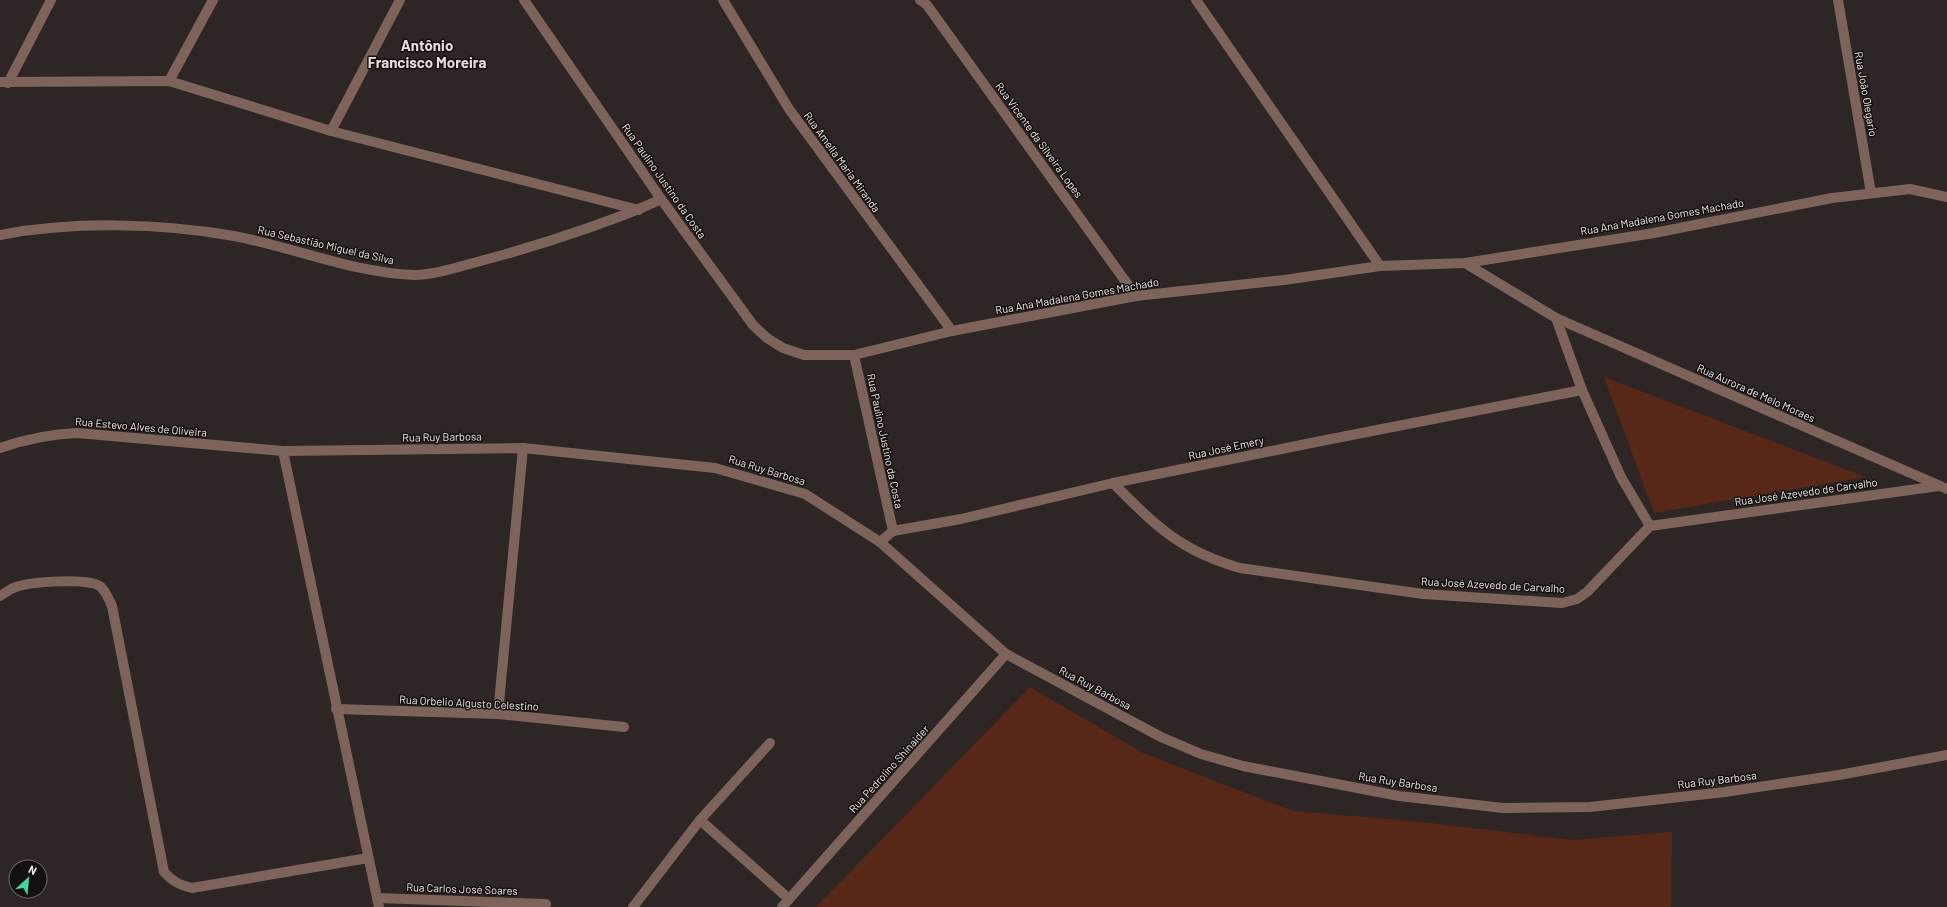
<svg xmlns="http://www.w3.org/2000/svg" width="1947" height="907" viewBox="0 0 1947 907" font-family="Barlow,sans-serif">
<style>
.green{fill:#572717}
.lines{fill:none;stroke-linecap:round;stroke-linejoin:round}
.minor{stroke:#7d635a;stroke-width:10}
.labels{text-anchor:middle;stroke-width:3;stroke-linejoin:round;paint-order:stroke}
.street-label{font-size:11px;fill:#f1eceb;stroke:#13100f}
.district-label{font-size:15px;font-weight:bold;fill:#e7ddda;stroke:#13100f}
</style>
<rect width="100%" height="100%" fill="#2d2624"/>
<g class="green">
<path d="M 1604,377 L 1866,477 L 1654,513 Z"/>
<path d="M 1030,687 L 1143,753 L 1293,811 L 1423,822 L 1571,840 L 1672,832 L 1671,907 L 816,907 Z"/>
</g>
<g class="lines">
<g class="minor">
<path d="M 524,0 L 661,199 L 753,325 L 767,338 L 783,348 L 804,355 L 854,355 L 952,331 L 1136,296 L 1284,280 L 1380,266 L 1465,263 L 1654,233 L 1832,198 L 1910,189 L 1947,197"/>
<path d="M 723,0 L 789,109 L 952,331"/>
<path d="M 920,0 L 927,5 L 1136,296"/>
<path d="M 1196,0 L 1380,266"/>
<path d="M 1838,0 L 1871,193"/>
<path d="M 169,81 L 213,0"/>
<path d="M 0,82 L 169,81 L 331,131 L 639,210"/>
<path d="M 8,83 L 51,0"/>
<path d="M 331,131 L 400,0"/>
<path d="M 0,235 C 72,221 162,223 234,236 C 294,247 353,273 414,275 C 435,275 457,267 477,262 C 515,252 551,241 588,228 C 613,219 637,211 661,199"/>
<path d="M 1465,263 L 1556,318 L 1582,390 L 1621,477 L 1650,526"/>
<path d="M 1556,318 L 1947,489"/>
<path d="M 854,355 L 893,531"/>
<path d="M 0,448 C 26,439 50,434 77,433 L 283,451 L 523,448 L 715,468 L 805,494 L 880,542 L 1006,654 L 1161,737 L 1201,754 L 1243,766 L 1399,796 L 1503,808 L 1590,807 L 1725,792 L 1839,775 L 1947,755"/>
<path d="M 283,451 L 379,907"/>
<path d="M 1113,483 C 1156,526 1180,551 1240,568 L 1423,594 L 1562,603 L 1577,599 L 1587,592 L 1650,526 L 1939,486"/>
<path d="M 880,542 L 893,531 L 961,519 L 1113,483 L 1316,442 L 1582,390"/>
<path d="M 0,596 C 5,593 10,589 16,587 C 30,582 90,577 101,587 C 106,592 109,599 112,606 L 164,872 C 172,881 179,885 192,888 L 368,858"/>
<path d="M 336,709 L 498,714 L 624,727"/>
<path d="M 498,714 L 523,448"/>
<path d="M 700,820 L 789,899"/>
<path d="M 377,898 L 546,904"/>
<path d="M 633,907 L 700,820 L 770,743"/>
<path d="M 782,907 L 1006,654"/>
</g>
</g>
<g class="labels">
<g class="street-label">
<text transform="translate(1866 94) rotate(80)" y="4">Rua João Olegario</text>
<text transform="translate(1039 140) rotate(54)" y="4">Rua Vicente da Silveira Lopes</text>
<text transform="translate(842 162) rotate(54)" y="4">Rua Amelia Maria Miranda</text>
<text transform="translate(664 181) rotate(55)" y="4">Rua Paulino Justino da Costa</text>
<text transform="translate(1662 217) rotate(-10)" y="4">Rua Ana Madalena Gomes Machado</text>
<text transform="translate(326 245) rotate(13)" y="4">Rua Sebastião Miguel da Silva</text>
<text transform="translate(1077 296) rotate(-10)" y="4">Rua Ana Madalena Gomes Machado</text>
<text transform="translate(1756 393) rotate(24)" y="4">Rua Aurora de Melo Moraes</text>
<text transform="translate(141 427) rotate(5)" y="4">Rua Estevo Alves de Oliveira</text>
<text transform="translate(442 437) rotate(-1)" y="4">Rua Ruy Barbosa</text>
<text transform="translate(885 441) rotate(78)" y="4">Rua Paulino Justino da Costa</text>
<text transform="translate(1226 448) rotate(-12)" y="4">Rua José Emery</text>
<text transform="translate(767 470) rotate(17)" y="4">Rua Ruy Barbosa</text>
<text transform="translate(1806 492) rotate(-8)" y="4">Rua José Azevedo de Carvalho</text>
<text transform="translate(1493 585) rotate(3)" y="4">Rua José Azevedo de Carvalho</text>
<text transform="translate(1095 688) rotate(28)" y="4">Rua Ruy Barbosa</text>
<text transform="translate(469 703) rotate(3)" y="4">Rua Orbelio Algusto Celestino</text>
<text transform="translate(889 769) rotate(-48)" y="4">Rua Pedrolino Shinaider</text>
<text transform="translate(1717 780) rotate(-7)" y="4">Rua Ruy Barbosa</text>
<text transform="translate(1398 782) rotate(9)" y="4">Rua Ruy Barbosa</text>
<text transform="translate(462 889) rotate(2)" y="4">Rua Carlos José Soares</text>
</g>
<g class="district-label">
<text x="427" y="51">Antônio<tspan x="427" dy="17">Francisco Moreira</tspan></text>
</g>
</g>
<g transform="translate(28 879) rotate(27)"><circle r="19" fill="#13100f" stroke="#6c6867"/>
<path d="M0-3L7 15L0 10L-7 15Z" fill="#45d49f"/>
<text y="-6" font-size="11" font-weight="bold" text-anchor="middle" fill="#f1eceb">N</text>
</g>
</svg>
